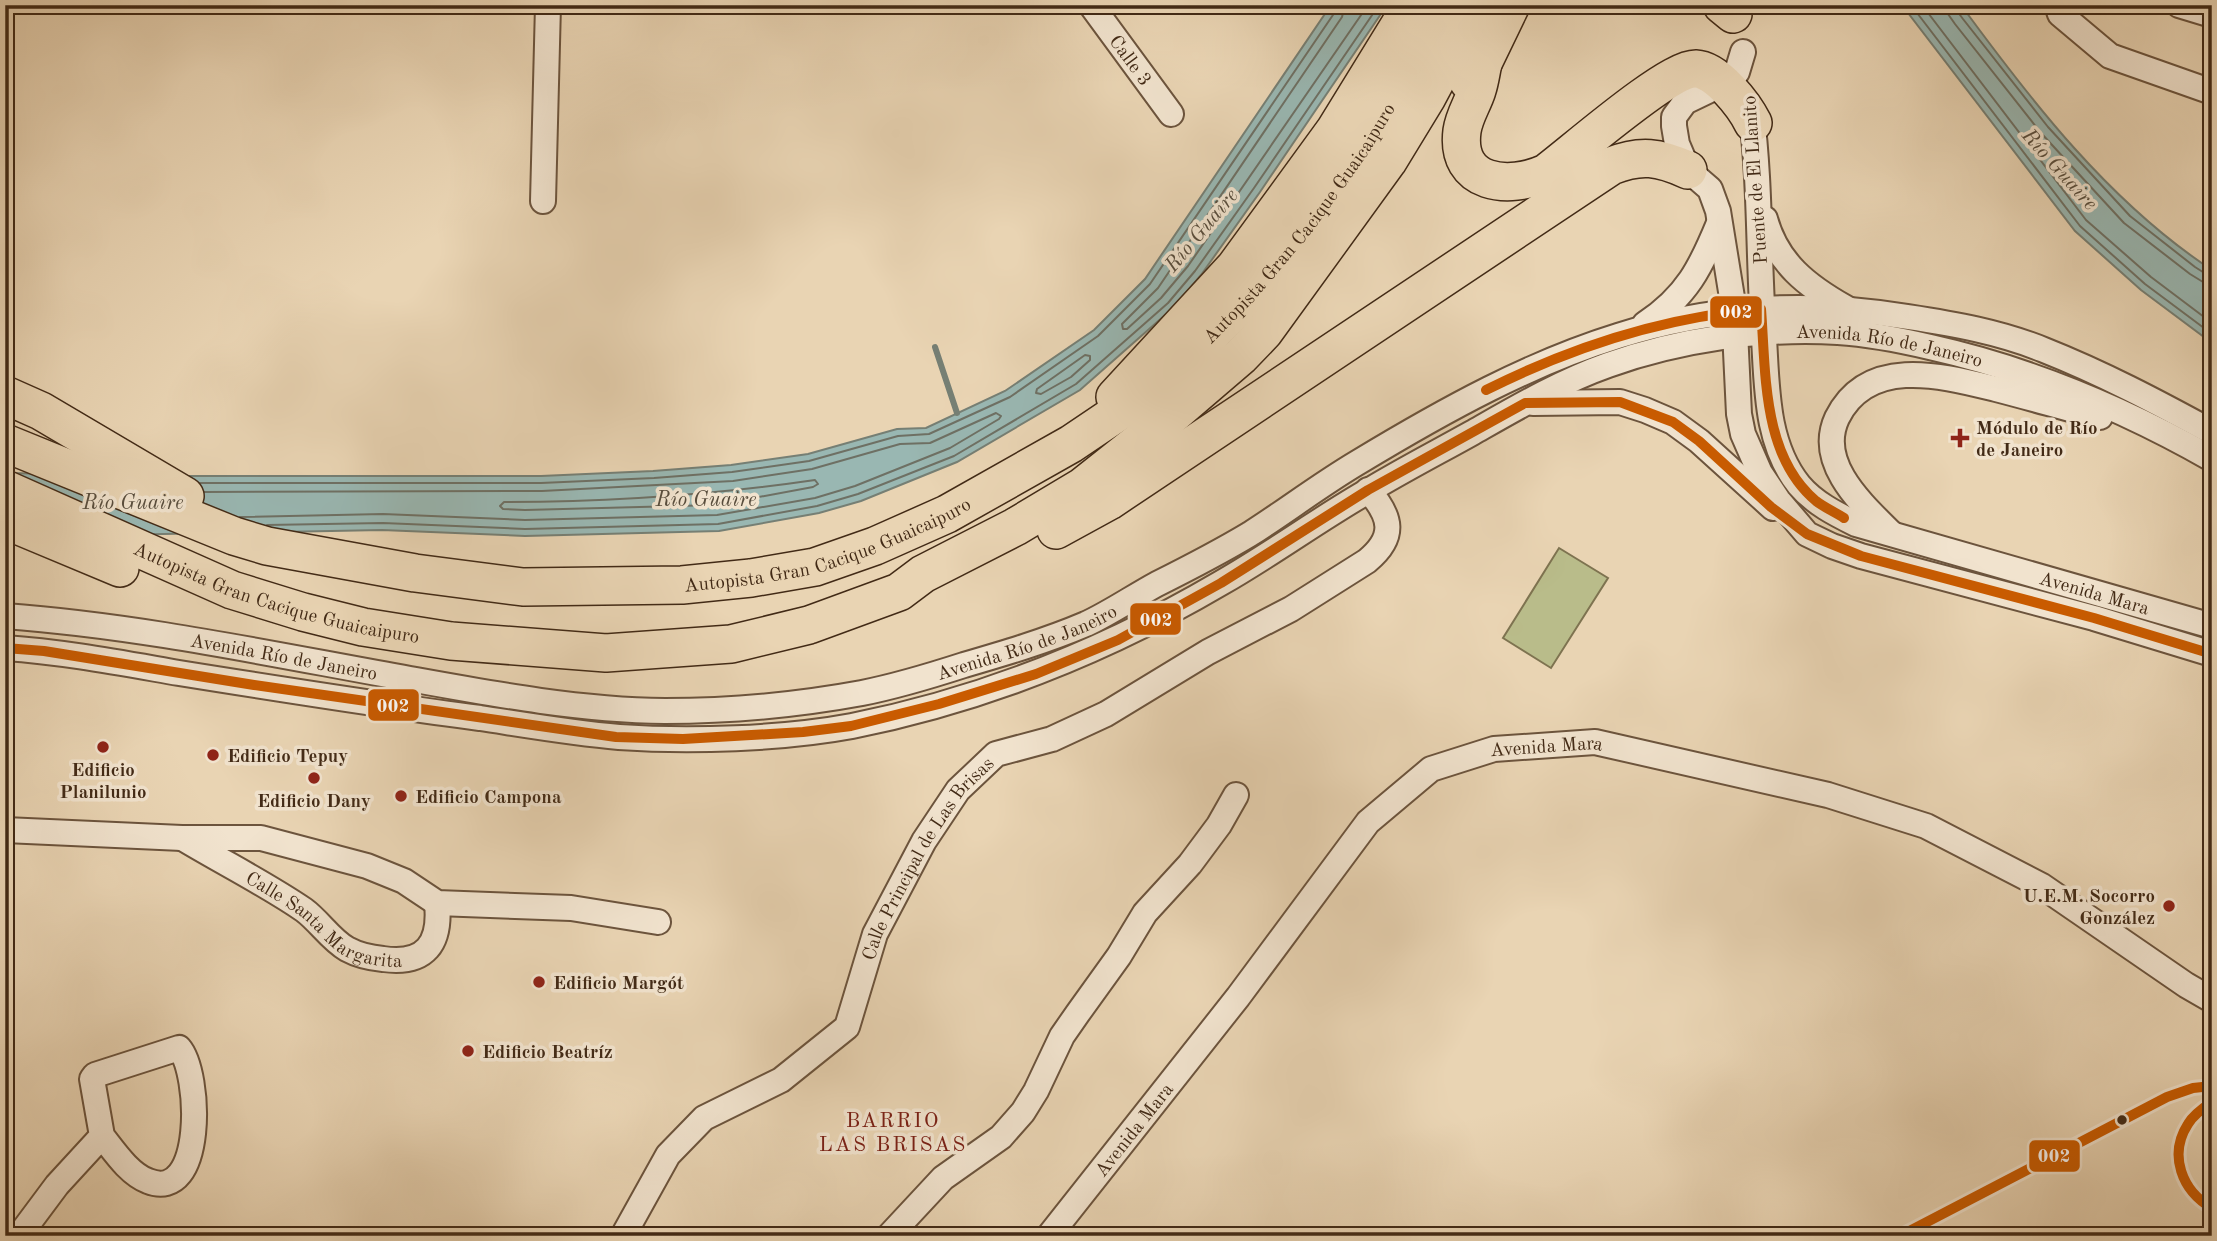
<svg xmlns="http://www.w3.org/2000/svg" width="2217" height="1241" viewBox="0 0 2217 1241" font-family="'Old Standard TT',serif">
<style>
.park{fill:#b9bc8a;stroke:#7e7350;stroke-width:2}
.water{fill:#99b7b2;stroke:#767f74;stroke-width:2}
.lines{fill:none;stroke-linecap:round;stroke-linejoin:round}
.shore{stroke:#6e7064;stroke-width:2}
.stream{stroke:#767f74;stroke-width:6}
.minor-casing{stroke:#6c543d;stroke-width:28}
.highway-casing{stroke:#422a16;stroke-width:40}
.minor{stroke:#f1e3ce;stroke-width:24}
.highway{stroke:#e9d4b3;stroke-width:37}
.bus-1-casing{stroke:#f1e3ce;stroke-width:16}
.bus-1{stroke:#c95b00;stroke-width:10}
.poi-dot{fill:#8f2418;stroke:#f1e3ce;stroke-width:2.5}
.bus-dot{fill:#422a16;stroke:#f1e3ce;stroke-width:2.5}
.labels{text-anchor:middle;stroke-width:7;stroke-linejoin:round;paint-order:stroke}
.street-label{font-size:19px;fill:#422a16;stroke:#f1e3ce}
.poi-label{font-size:19px;font-weight:bold;fill:#422a16;stroke:#f1e3ce;text-anchor:start}
.water-label{font-size:21px;font-style:italic;fill:#584d3d;stroke:#f1e3ce}
.neighbourhood-label{font-size:21px;letter-spacing:2px;fill:#7a1f14;stroke:#f1e3ce}
.line-badge{stroke:#f1e3ce;stroke-width:2.5}
.badge-label{font-size:19px;text-anchor:middle;font-weight:bold;fill:#fff}
</style>
<rect width="100%" height="100%" fill="#e9d4b3"/>
<filter id="stains"><feTurbulence type="fractalNoise" baseFrequency=".00286" numOctaves="4"/><feColorMatrix values="0 0 0 0 .2 0 0 0 0 .09 0 0 0 0 .02 0 0 0 .5 -.17"/></filter>
<radialGradient id="worn" r=".72"><stop offset=".6" stop-color="#630" stop-opacity="0"/><stop offset="1" stop-color="#630" stop-opacity=".3"/></radialGradient>
<path class="park" d="M 1559,548 L 1608,578 L 1551,668 L 1503,638 Z"/>
<g class="water">
<path d="M 1331,5 L 1387,5 L 1260,192 L 1201,275 L 1173,308 L 1080,390 L 957,462 L 861,501 L 819,513 L 719,531 L 525,536 L 382,530 L 5,537 L 5,473 L 184,476 L 541,476 L 653,471 L 731,465 L 808,454 L 897,429 L 926,428 L 1005,391 L 1094,330 L 1145,279 Z"/>
<path d="M 1902,5 L 1961,5 C 2032,102 2110,203 2212,270 L 2212,343 L 2141,290 L 2075,231 Z"/>
</g>
<g class="lines">
<g class="shore">
<path d="M 1345,5 L 1342,17 L 1158,288 L 1122,324 L 1123,329 L 1127,329 L 1161,298 L 1188,266 L 1368,5"/>
<path d="M 1911,5 L 2080,226 L 2145,284 L 2212,334"/>
<path d="M 1922,5 L 2086,220 L 2151,277 L 2212,323"/>
<path d="M 1947,5 L 1948,14 L 1955,24 L 2041,133 L 2124,223 L 2190,274 L 2203,282 L 2212,284"/>
<path d="M 1956,5 L 1957,11 L 1963,19 L 2048,127 L 2130,216 L 2195,267 L 2206,274 L 2212,275"/>
<path d="M 1085,355 L 1090,356 L 1090,360 L 1071,377 L 1041,394 L 1036,393 L 1037,389 Z"/>
<path d="M 815,480 L 818,484 L 813,487 L 716,505 L 525,510 L 503,509 L 500,506 L 504,502 C 608,502 712,495 815,480 Z"/>
<path d="M 200,483 L 541,483 L 654,478 L 732,472 L 809,461 L 898,436 L 929,434 L 1010,397 L 1098,336 L 1150,284 L 1335,12 L 1336,5"/>
<path d="M 204,492 L 542,491 L 733,481 L 812,469 L 900,444 L 930,443 L 996,413 L 1001,416 L 999,419 L 950,448 L 855,486 L 815,498 L 717,515 L 525,520 L 383,514 L 240,517"/>
<path d="M 267,525 L 383,523 L 525,529 L 718,524 L 817,506 L 858,494 L 954,456 L 1076,384 L 1168,303 L 1195,271 L 1254,188 L 1379,5"/>
</g>
<path class="stream" d="M 935,347 L 957,413"/>
<defs>
<g id="minor">
<path id="s1" d="M 1091,5 L 1171,114"/>
<path d="M 2057,5 L 2060,14 L 2110,56 L 2212,92"/>
<path d="M 2179,5 L 2212,15"/>
<path d="M 1743,52 L 1737,72 L 1725,88 L 1712,89 L 1685,102 L 1674,117 L 1674,126 L 1677,144 L 1688,170 L 1710,189 L 1718,211 L 1734,310 L 1739,414 L 1743,434 L 1760,473 L 1778,500 L 1807,534 L 1832,546 L 1861,556 L 2094,618 L 2212,654"/>
<path id="s2" d="M 1751,110 C 1761,186 1758,262 1764,338 C 1767,388 1766,444 1799,485 C 1814,503 1836,514 1856,524 L 2212,626"/>
<path d="M 543,201 L 548,5"/>
<path d="M 1765,219 C 1777,263 1807,286 1846,308"/>
<path d="M 1645,324 C 1687,296 1701,267 1719,223"/>
<path d="M 1533,403 L 1620,402 L 1645,410 L 1673,422 L 1699,441 L 1773,508"/>
<path d="M 1890,532 C 1862,504 1816,463 1837,418 C 1868,355 1943,376 1996,389 C 2031,398 2065,408 2100,417"/>
<path id="s3" d="M 5,616 C 141,626 275,655 410,679 C 493,694 579,710 665,711 C 731,711 797,705 862,693 C 897,686 930,676 964,665 C 1005,653 1046,641 1086,624 C 1110,613 1133,597 1157,584 C 1189,568 1220,552 1250,534 C 1286,511 1320,485 1357,463 C 1539,353 1690,282 1908,317 C 1954,324 2000,332 2044,350 C 2102,373 2157,402 2212,432"/>
<path id="s4" d="M 5,648 C 64,652 121,663 179,673 C 279,689 379,705 480,718 C 526,725 572,733 619,737 C 689,742 782,739 852,726 C 982,700 1107,650 1221,583 C 1272,554 1319,519 1370,490 C 1403,470 1438,452 1472,433 C 1516,408 1560,382 1608,365 C 1678,340 1764,327 1838,332 C 1869,334 1900,340 1930,347 C 2029,369 2124,409 2212,459"/>
<path d="M 5,830 L 182,838 L 261,838 L 367,866 L 404,881 L 437,903 L 571,908 L 658,922"/>
<path id="s5" d="M 184,839 C 224,863 266,884 304,910 C 319,921 331,940 347,949 C 358,955 372,958 383,959 C 426,965 441,943 437,903"/>
<path d="M 19,1236 L 57,1185 L 102,1136 L 92,1079 L 95,1075 L 179,1048 C 201,1073 205,1204 148,1181 C 129,1174 114,1151 102,1136"/>
<path id="s6" d="M 623,1236 L 668,1155 L 704,1118 L 781,1080 L 847,1027 L 875,934 L 924,841 L 958,790 L 996,754 L 1052,739 L 1106,714 L 1208,652 L 1291,609 L 1367,561 C 1396,537 1392,517 1368,490"/>
<path d="M 889,1236 L 943,1178 L 1001,1137 L 1023,1112 L 1036,1091 L 1062,1036 L 1078,1013 L 1119,956 L 1145,913 L 1190,864 L 1219,825 L 1236,795"/>
<path id="s7" d="M 1049,1236 L 1238,997 L 1368,822 L 1431,769 L 1494,749 L 1595,742 L 1828,795 L 1926,826 L 2042,886 L 2186,985 L 2212,1000"/>
</g>
<g id="highway">
<path d="M 1722,5 L 1733,14"/>
<path d="M 1483,63 C 1481,72 1480,81 1477,90 C 1473,103 1464,116 1462,131 C 1455,185 1509,190 1546,173 C 1573,153 1669,68 1696,69 C 1717,70 1744,105 1753,123"/>
<path d="M 1468,81 L 1483,63 L 1511,5"/>
<path d="M 5,395 L 41,411 L 185,496"/>
<path d="M 1115,397 L 1235,267 L 1335,130 L 1412,5"/>
<path id="s8" d="M 5,443 L 234,536 L 267,546 L 415,573 L 523,587 L 682,585 L 751,578 L 815,567 L 875,546 L 947,514 L 1071,444 L 1166,380 L 1248,297 L 1308,226 L 1363,149 L 1448,5"/>
<path id="s9" d="M 5,489 L 232,590 L 303,612 L 363,627 L 451,641 L 606,653 L 731,644 L 809,625 L 899,592 L 923,574 L 1015,527 L 1082,487 L 1164,422 L 1241,356 L 1264,332 L 1388,161 L 1427,97 L 1476,5"/>
<path d="M 5,520 L 120,568"/>
<path d="M 1056,530 L 1109,501 L 1611,166 C 1641,154 1659,157 1688,170"/>
</g>
</defs>
<use href="#minor" class="minor-casing"/>
<use href="#highway" class="highway-casing"/>
<use href="#minor" class="minor"/>
<use href="#highway" class="highway"/>
<defs>
<g id="bus-1">
<path d="M 1486,390 C 1574,346 1663,317 1761,309 C 1766,373 1762,456 1816,501 C 1825,508 1835,512 1844,518"/>
<path d="M 5,648 L 44,651 L 254,685 L 616,737 L 683,739 L 803,732 L 851,726 L 939,704 L 1036,674 L 1118,640 L 1221,583 L 1368,490 L 1525,403 L 1620,402 L 1673,422 L 1699,441 L 1771,507 L 1807,534 L 1861,556 L 2094,618 L 2212,654"/>
<path d="M 2212,1102 C 2203,1108 2193,1115 2188,1124 C 2168,1155 2182,1191 2212,1208"/>
<path d="M 1900,1236 L 2167,1097 L 2193,1088 L 2212,1086"/>
</g>
</defs>
<use href="#bus-1" class="bus-1-casing"/>
<use href="#bus-1" class="bus-1"/>
</g>
<g class="poi-dot">
<path d="M1956.5 427.5h7v7h7v7h-7v7h-7v-7h-7v-7h7z"/>
<circle cx="103" cy="747" r="7"/>
<circle cx="213" cy="755" r="7"/>
<circle cx="314" cy="778" r="7"/>
<circle cx="401" cy="796" r="7"/>
<circle cx="2169" cy="906" r="7"/>
<circle cx="539" cy="982" r="7"/>
<circle cx="468" cy="1051" r="7"/>
</g>
<circle class="bus-dot" cx="2122" cy="1120" r="6"/>
<g class="labels">
<g class="street-label">
<text dy="7" stroke="none"><textPath href="#s1" startOffset="68">Calle 3</textPath></text>
<text transform="translate(1754 180) rotate(-94)" y="7">Puente de El Llanito</text>
<text dy="7" stroke="none"><textPath href="#s8" startOffset="1440">Autopista Gran Cacique Guaicaipuro</textPath></text>
<text dy="7" stroke="none"><textPath href="#s4" startOffset="1983">Avenida Río de Janeiro</textPath></text>
<text dy="7" stroke="none"><textPath href="#s8" startOffset="852">Autopista Gran Cacique Guaicaipuro</textPath></text>
<text dy="7" stroke="none"><textPath href="#s9" startOffset="292">Autopista Gran Cacique Guaicaipuro</textPath></text>
<text dy="7" stroke="none"><textPath href="#s2" startOffset="700">Avenida Mara</textPath></text>
<text dy="7" stroke="none"><textPath href="#s3" startOffset="1038">Avenida Río de Janeiro</textPath></text>
<text dy="7" stroke="none"><textPath href="#s3" startOffset="282">Avenida Río de Janeiro</textPath></text>
<text dy="7" stroke="none"><textPath href="#s7" startOffset="724">Avenida Mara</textPath></text>
<text dy="7" stroke="none"><textPath href="#s6" startOffset="504">Calle Principal de Las Brisas</textPath></text>
<text dy="7" stroke="none"><textPath href="#s5" startOffset="164">Calle Santa Margarita</textPath></text>
<text dy="7" stroke="none"><textPath href="#s7" startOffset="136">Avenida Mara</textPath></text>
</g>
<g class="poi-label">
<text x="1976" y="434">Módulo de Río<tspan x="1976" dy="22">de Janeiro</tspan></text>
<text x="227" y="762">Edificio Tepuy</text>
<text x="103" y="776" text-anchor="middle">Edificio<tspan x="103" dy="22">Planilunio</tspan></text>
<text x="415" y="803">Edificio Campona</text>
<text x="314" y="807" text-anchor="middle">Edificio Dany</text>
<text x="2155" y="902" text-anchor="end">U.E.M. Socorro<tspan x="2155" dy="22">González</tspan></text>
<text x="553" y="989">Edificio Margót</text>
<text x="482" y="1058">Edificio Beatríz</text>
</g>
<g class="water-label">
<text transform="translate(2060 169) rotate(48)" y="7">Río Guaire</text>
<text transform="translate(1201 230) rotate(-50)" y="7">Río Guaire</text>
<text x="706" y="506">Río Guaire</text>
<text x="133" y="509">Río Guaire</text>
</g>
<g class="neighbourhood-label">
<text x="893" y="1127">BARRIO<tspan x="893" dy="24">LAS BRISAS</tspan></text>
</g>
</g>
<g class="line-badge">
<rect x="1709" y="295" width="54" height="34" rx="7" fill="#c95b00"/>
<rect x="1129" y="602" width="53" height="34" rx="7" fill="#c95b00"/>
<rect x="367" y="688" width="53" height="34" rx="7" fill="#c95b00"/>
<rect x="2028" y="1139" width="53" height="34" rx="7" fill="#c95b00"/>
</g>
<g class="badge-label">
<text x="1736" y="318">002</text>
<text x="1156" y="626">002</text>
<text x="393" y="712">002</text>
<text x="2054" y="1162">002</text>
</g>
<rect width="2217" height="1241" fill="none" stroke="#e9d4b3" stroke-width="28"/>
<rect x="7" y="7" width="2203" height="1227" fill="none" stroke="#422a16" stroke-width="3.5"/>
<rect x="14" y="14" width="2189" height="1213" fill="none" stroke="#422a16" stroke-width="2"/>
<rect width="100%" height="100%" filter="url(#stains)"/>
<rect width="100%" height="100%" fill="url(#worn)"/>
</svg>
